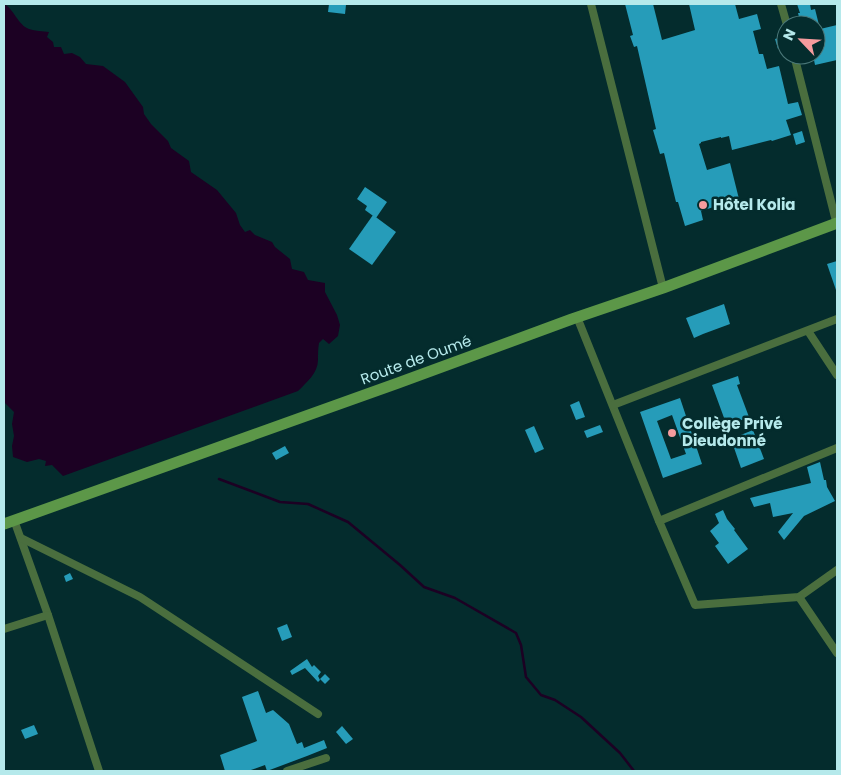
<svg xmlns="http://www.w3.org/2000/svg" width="841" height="775" viewBox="0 0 841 775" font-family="Poppins,sans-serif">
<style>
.water{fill:#1c0123}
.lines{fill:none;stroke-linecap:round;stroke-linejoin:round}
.stream{stroke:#1c0123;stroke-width:2.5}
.building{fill:#269cb9;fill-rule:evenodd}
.minor{stroke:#4a6e3e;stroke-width:8}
.secondary{stroke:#5c9748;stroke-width:11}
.poi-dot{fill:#f59b9d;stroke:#042c2d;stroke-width:2}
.labels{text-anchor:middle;stroke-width:5;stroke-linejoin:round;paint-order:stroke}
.poi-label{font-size:15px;font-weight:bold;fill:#b5e9eb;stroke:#042c2d;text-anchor:start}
.street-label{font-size:15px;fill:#b5e9eb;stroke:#042c2d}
</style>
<rect width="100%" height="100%" fill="#042c2d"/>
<path class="water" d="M 4,4 C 14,9 18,25 29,29 C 35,31 43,31 49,32 L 47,37 L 53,42 L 54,47 L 61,47 L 64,54 L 72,53 L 80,57 L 86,64 L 103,66 L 125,82 L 143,107 L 144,114 L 151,124 L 168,141 L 171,148 L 189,161 L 191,172 L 217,190 L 236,213 L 240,225 L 245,232 L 250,230 L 255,235 L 272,242 L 275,247 L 290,259 L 292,269 L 304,272 L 308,280 L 325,283 L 325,292 L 337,315 L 340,325 L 338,336 L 329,344 L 323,339 L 319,343 C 318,349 318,354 318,360 C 318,373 306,383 298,391 L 63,476 L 52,465 L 45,466 L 46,461 L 39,459 L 27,462 L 13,457 L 12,446 L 14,436 L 12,424 L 14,412 L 4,402 Z"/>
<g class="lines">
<path class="stream" d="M 219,479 L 280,502 L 308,504 L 348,522 L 400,565 L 424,587 L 455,598 L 516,633 L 521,645 L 526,677 L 541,695 L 555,700 L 581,717 L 620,753 L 634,771"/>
</g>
<g class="building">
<path d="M 329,4 L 346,5 L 345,14 L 328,12 Z"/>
<path d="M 625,4 L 653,4 L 662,40 L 695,30 L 689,4 L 735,4 L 739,19 L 757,14 L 761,29 L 753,31 L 759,54 L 763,54 L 767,69 L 779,66 L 788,104 L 798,102 L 802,115 L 786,120 L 791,135 L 772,141 L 771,140 L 732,150 L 729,136 L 721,138 L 721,137 L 701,142 L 701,143 L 699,144 L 707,170 L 730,163 L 739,199 L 701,211 L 703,220 L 685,226 L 678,202 L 676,202 L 664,153 L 660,154 L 653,130 L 656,129 L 637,46 L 634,47 L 630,36 L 633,35 Z"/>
<path d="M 797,4 L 810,4 L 811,10 L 815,9 L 819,25 L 801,25 L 798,13 L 800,13 Z"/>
<path d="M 837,25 L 837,60 L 815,65 L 813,55 L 816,55 L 816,30 Z"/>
<path d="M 783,37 L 785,47 L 778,49 L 775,39 Z"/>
<path d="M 802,131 L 805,142 L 796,145 L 793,134 Z"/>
<path d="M 365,187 L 387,202 L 376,218 L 365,210 L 367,206 L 357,199 Z"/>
<path d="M 373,215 L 396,232 L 372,265 L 349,249 Z"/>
<path d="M 837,261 L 837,290 L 836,290 L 827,264 Z"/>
<path d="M 724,304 L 730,324 L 703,334 L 694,338 L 686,318 Z"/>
<path d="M 738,376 L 740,384 L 737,385 L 749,417 L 727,426 L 712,385 Z"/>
<path d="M 680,398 L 702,464 L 663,478 L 640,412 ZM 672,415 L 686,454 L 671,459 L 657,421 Z"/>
<path d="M 579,401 L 585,417 L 576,420 L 570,405 Z"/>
<path d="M 600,425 L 603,432 L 587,438 L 584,431 Z"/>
<path d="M 534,426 L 544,449 L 535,453 L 525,430 Z"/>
<path d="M 753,430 L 764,459 L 741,468 L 731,439 Z"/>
<path d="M 285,446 L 289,453 L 276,460 L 272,453 Z"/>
<path d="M 820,462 L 824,480 L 826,480 L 827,487 L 835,501 L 804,516 L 784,540 L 778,532 L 793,513 L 773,517 L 770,503 L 754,507 L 750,498 L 811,483 L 807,467 Z"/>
<path d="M 723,510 L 727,519 L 735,529 L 734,530 L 748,549 L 728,564 L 715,546 L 719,543 L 710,531 L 719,523 L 715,514 Z"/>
<path d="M 70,573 L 73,579 L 66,582 L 64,576 Z"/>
<path d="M 287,624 L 292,637 L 282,641 L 277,628 Z"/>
<path d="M 307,659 L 312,667 L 314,665 L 321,672 L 318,676 L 320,680 L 318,682 L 305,668 L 292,675 L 290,671 Z"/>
<path d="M 325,674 L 330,679 L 325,684 L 320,679 Z"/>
<path d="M 258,691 L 266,713 L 273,710 L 289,724 L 297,744 L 302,742 L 304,748 L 324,740 L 327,748 L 307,756 L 267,771 L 265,765 L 248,771 L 225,771 L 220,755 L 257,741 L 242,697 Z"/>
<path d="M 34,725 L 38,734 L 25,739 L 21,730 Z"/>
<path d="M 342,726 L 353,739 L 346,744 L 336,732 Z"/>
</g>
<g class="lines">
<g class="minor">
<path d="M 591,4 L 663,288"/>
<path d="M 781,4 L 787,25"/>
<path d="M 794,55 L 837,225"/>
<path d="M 577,317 L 659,521 L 695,605 L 799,597 L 837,570"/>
<path d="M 808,331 L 837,375"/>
<path d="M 613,405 L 837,319"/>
<path d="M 14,520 L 48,615 L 99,771"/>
<path d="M 659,521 L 837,448"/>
<path d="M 21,538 L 140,597 L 318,714"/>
<path d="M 799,597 L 837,653"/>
<path d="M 4,629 L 48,615"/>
<path d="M 287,771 L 326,758"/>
</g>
<path class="secondary" d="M 4,524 L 398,383 L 572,319 L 663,288 L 837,223"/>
</g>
<g class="poi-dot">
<circle cx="703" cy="205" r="5"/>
<circle cx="672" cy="433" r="5"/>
</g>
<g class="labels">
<g class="poi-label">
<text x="713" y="210">Hôtel Kolia</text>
<text x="682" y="429">Collège Privé<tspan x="682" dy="17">Dieudonné</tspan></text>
</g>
<g class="street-label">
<text transform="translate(416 360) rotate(-20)" y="5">Route de Oumé</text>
</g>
</g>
<rect width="841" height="775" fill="none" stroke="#b5e9eb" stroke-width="10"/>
<g transform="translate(801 40) rotate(295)"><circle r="24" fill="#042c2d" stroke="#4b7879"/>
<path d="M0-4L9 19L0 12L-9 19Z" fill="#f59b9d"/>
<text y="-8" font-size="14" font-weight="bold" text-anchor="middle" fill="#b5e9eb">N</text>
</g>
</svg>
